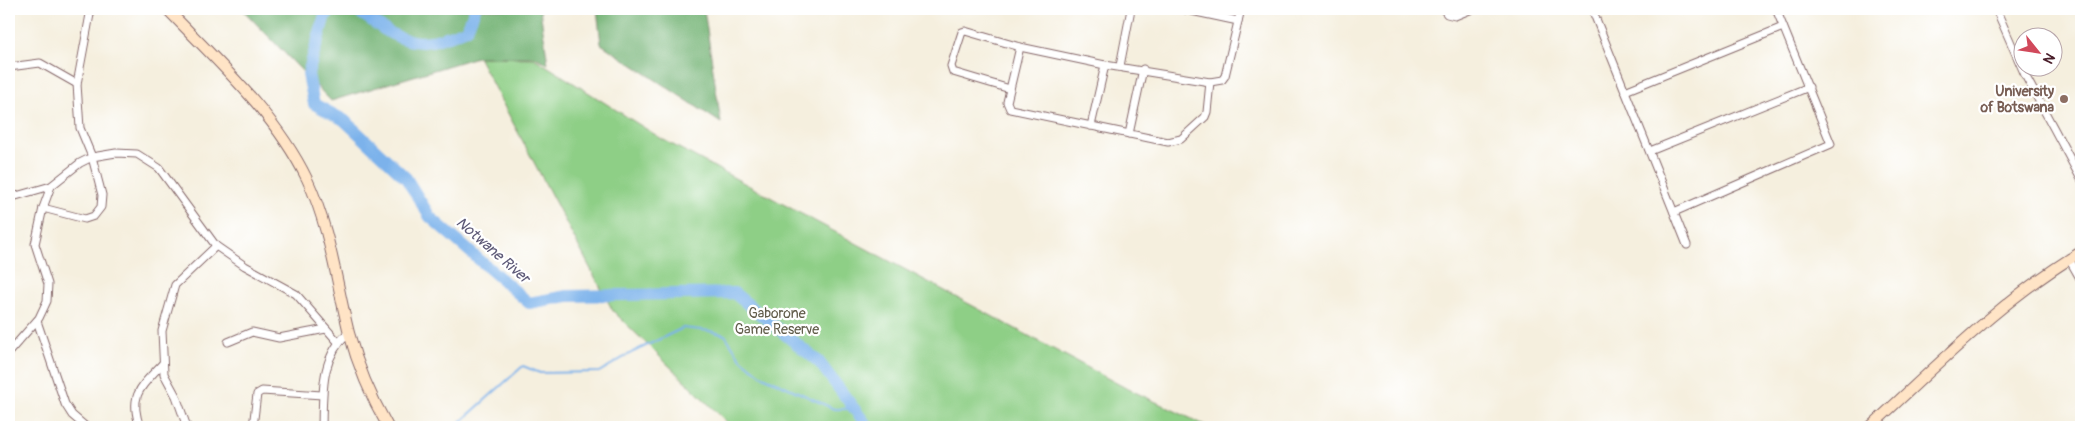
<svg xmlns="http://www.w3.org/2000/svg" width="2090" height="436" viewBox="0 0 2090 436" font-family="Pangolin,sans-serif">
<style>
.green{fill:#8ecf86;stroke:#6c7758}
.forest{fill:#72b273;stroke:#5e684f}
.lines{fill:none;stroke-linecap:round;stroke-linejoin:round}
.stream{stroke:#7cb2eb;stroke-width:2}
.river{stroke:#7cb2eb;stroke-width:12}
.street-casing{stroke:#86686a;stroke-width:9}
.secondary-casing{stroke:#86686a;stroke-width:12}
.street{stroke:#fff;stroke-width:7}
.secondary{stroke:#ffe4c6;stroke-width:10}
.education-dot{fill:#8d6e63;stroke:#fff;stroke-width:2}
.labels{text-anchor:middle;stroke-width:4.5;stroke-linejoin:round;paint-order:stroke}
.education-label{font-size:14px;font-weight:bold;fill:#785e54;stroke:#fff;text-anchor:end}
.park-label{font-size:14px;fill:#625d4b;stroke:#fff}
.water-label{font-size:15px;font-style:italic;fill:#5e5a78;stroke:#fff}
</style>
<rect width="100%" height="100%" fill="#fff"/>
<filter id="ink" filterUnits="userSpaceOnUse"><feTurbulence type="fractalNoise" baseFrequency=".02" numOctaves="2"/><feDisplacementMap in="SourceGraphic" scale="10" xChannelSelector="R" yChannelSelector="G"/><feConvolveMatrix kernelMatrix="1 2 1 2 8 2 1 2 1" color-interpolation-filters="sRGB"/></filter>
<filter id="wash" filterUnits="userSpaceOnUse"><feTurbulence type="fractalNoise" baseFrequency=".0096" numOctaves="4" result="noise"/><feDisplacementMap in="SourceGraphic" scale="20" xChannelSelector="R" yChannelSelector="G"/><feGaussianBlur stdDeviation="1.12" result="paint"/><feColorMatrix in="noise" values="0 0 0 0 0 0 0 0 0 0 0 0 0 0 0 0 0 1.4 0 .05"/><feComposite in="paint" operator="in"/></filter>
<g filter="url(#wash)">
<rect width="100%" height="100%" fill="#f5efde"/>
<path class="green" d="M 478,57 L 534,58 L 662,139 L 1122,386 L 1209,427 L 732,427 L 613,311 Z"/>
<g class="forest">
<path d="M 242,9 L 540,9 L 548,64 L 535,57 L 477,57 L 331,101 Z"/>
<path d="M 597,9 L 704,9 L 721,123 L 601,44 Z"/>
</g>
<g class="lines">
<path class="stream" d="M 455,427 L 523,366 L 540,373 L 599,372 L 633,352 L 683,328 L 710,331 L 725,335 L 741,359 L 761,375 L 834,409 L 854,409"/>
<g class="river">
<path d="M 336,9 L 325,15 L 308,74 L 314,104 L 344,120 L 406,178 L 430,217 L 529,303 L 567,296 L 734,293 L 819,362 L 868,427"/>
<path d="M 352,9 C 367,15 378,27 392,34 C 422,49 439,40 467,29 L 475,9"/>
</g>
</g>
</g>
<g filter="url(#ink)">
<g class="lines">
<defs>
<g id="street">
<path d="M 1182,9 L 1238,21"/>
<path d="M 1443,9 L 1447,14 L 1455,16 L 1472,9"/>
<path d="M 1592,9 L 1687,245"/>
<path d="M 1996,9 L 2025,75 L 2081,179"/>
<path d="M 1020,47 L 1007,102 L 1010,109 L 1168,142 L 1181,139 L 1205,117 L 1207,112 L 1210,82"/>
<path d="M 1120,66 L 1131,9"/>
<path d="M 9,67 L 40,63 L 77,84"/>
<path d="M 1010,89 L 953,72 L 951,66 L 962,32 L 965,31 L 1020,47 L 1105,65 L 1210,82 L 1222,80 L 1225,76 L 1241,9"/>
<path d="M 1625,91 L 1783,27"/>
<path d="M 1091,126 L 1105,65"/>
<path d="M 1129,134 L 1143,69"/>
<path d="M 1650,151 L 1809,87"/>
<path d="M 9,198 L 51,186"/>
<path d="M 43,208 L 85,219 L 94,216 L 101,207 L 102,195 L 92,157 L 80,128 L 77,84 L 91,9"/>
<path d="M 1674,212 L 1831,144 L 1776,9"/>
<path d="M 2069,259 L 2081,280"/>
<path d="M 37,321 L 65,404 L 72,415 L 86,427"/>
<path d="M 228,342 L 252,332 L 279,338 L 326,329"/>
<path d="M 9,352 L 39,318 L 47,301 L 48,284 L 35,244 L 43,208 L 51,186 L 80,163 L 92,157 L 116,153 L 137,154 L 159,168 L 216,246 L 245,266 L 296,294 L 338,342"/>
<path d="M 140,427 C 128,394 142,386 163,363"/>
<path d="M 187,427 L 176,396 L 164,374 L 162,331 L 175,285 L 216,246"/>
<path d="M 253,427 L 257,394 L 262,391 L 322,395"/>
<path d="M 322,427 C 323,392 320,357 349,332"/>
</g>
<g id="secondary">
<path d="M 167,9 C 217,61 275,113 307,179 C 330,228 336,281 349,333 C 358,367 371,397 388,427"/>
<path d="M 1870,427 C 1937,366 2002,299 2081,252"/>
</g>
</defs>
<use href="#street" class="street-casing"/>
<use href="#secondary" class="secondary-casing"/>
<use href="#street" class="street"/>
<use href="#secondary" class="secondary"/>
</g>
</g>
<circle class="education-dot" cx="2064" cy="99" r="5"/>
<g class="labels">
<g class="education-label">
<text x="2054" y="96">University<tspan x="2054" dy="16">of Botswana</tspan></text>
</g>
<g class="park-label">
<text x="777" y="318">Gaborone<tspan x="777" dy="16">Game Reserve</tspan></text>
</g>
<g class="water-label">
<text transform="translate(493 250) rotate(41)" y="5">Notwane River</text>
</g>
</g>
<rect width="2090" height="436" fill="none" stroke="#fff" stroke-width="30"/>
<g transform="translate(2038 52) rotate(120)"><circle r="24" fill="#ffffff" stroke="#b7a5aa"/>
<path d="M0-4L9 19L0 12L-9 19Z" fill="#d1495b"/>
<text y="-8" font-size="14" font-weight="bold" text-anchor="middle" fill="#4a1f2b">N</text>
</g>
</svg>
